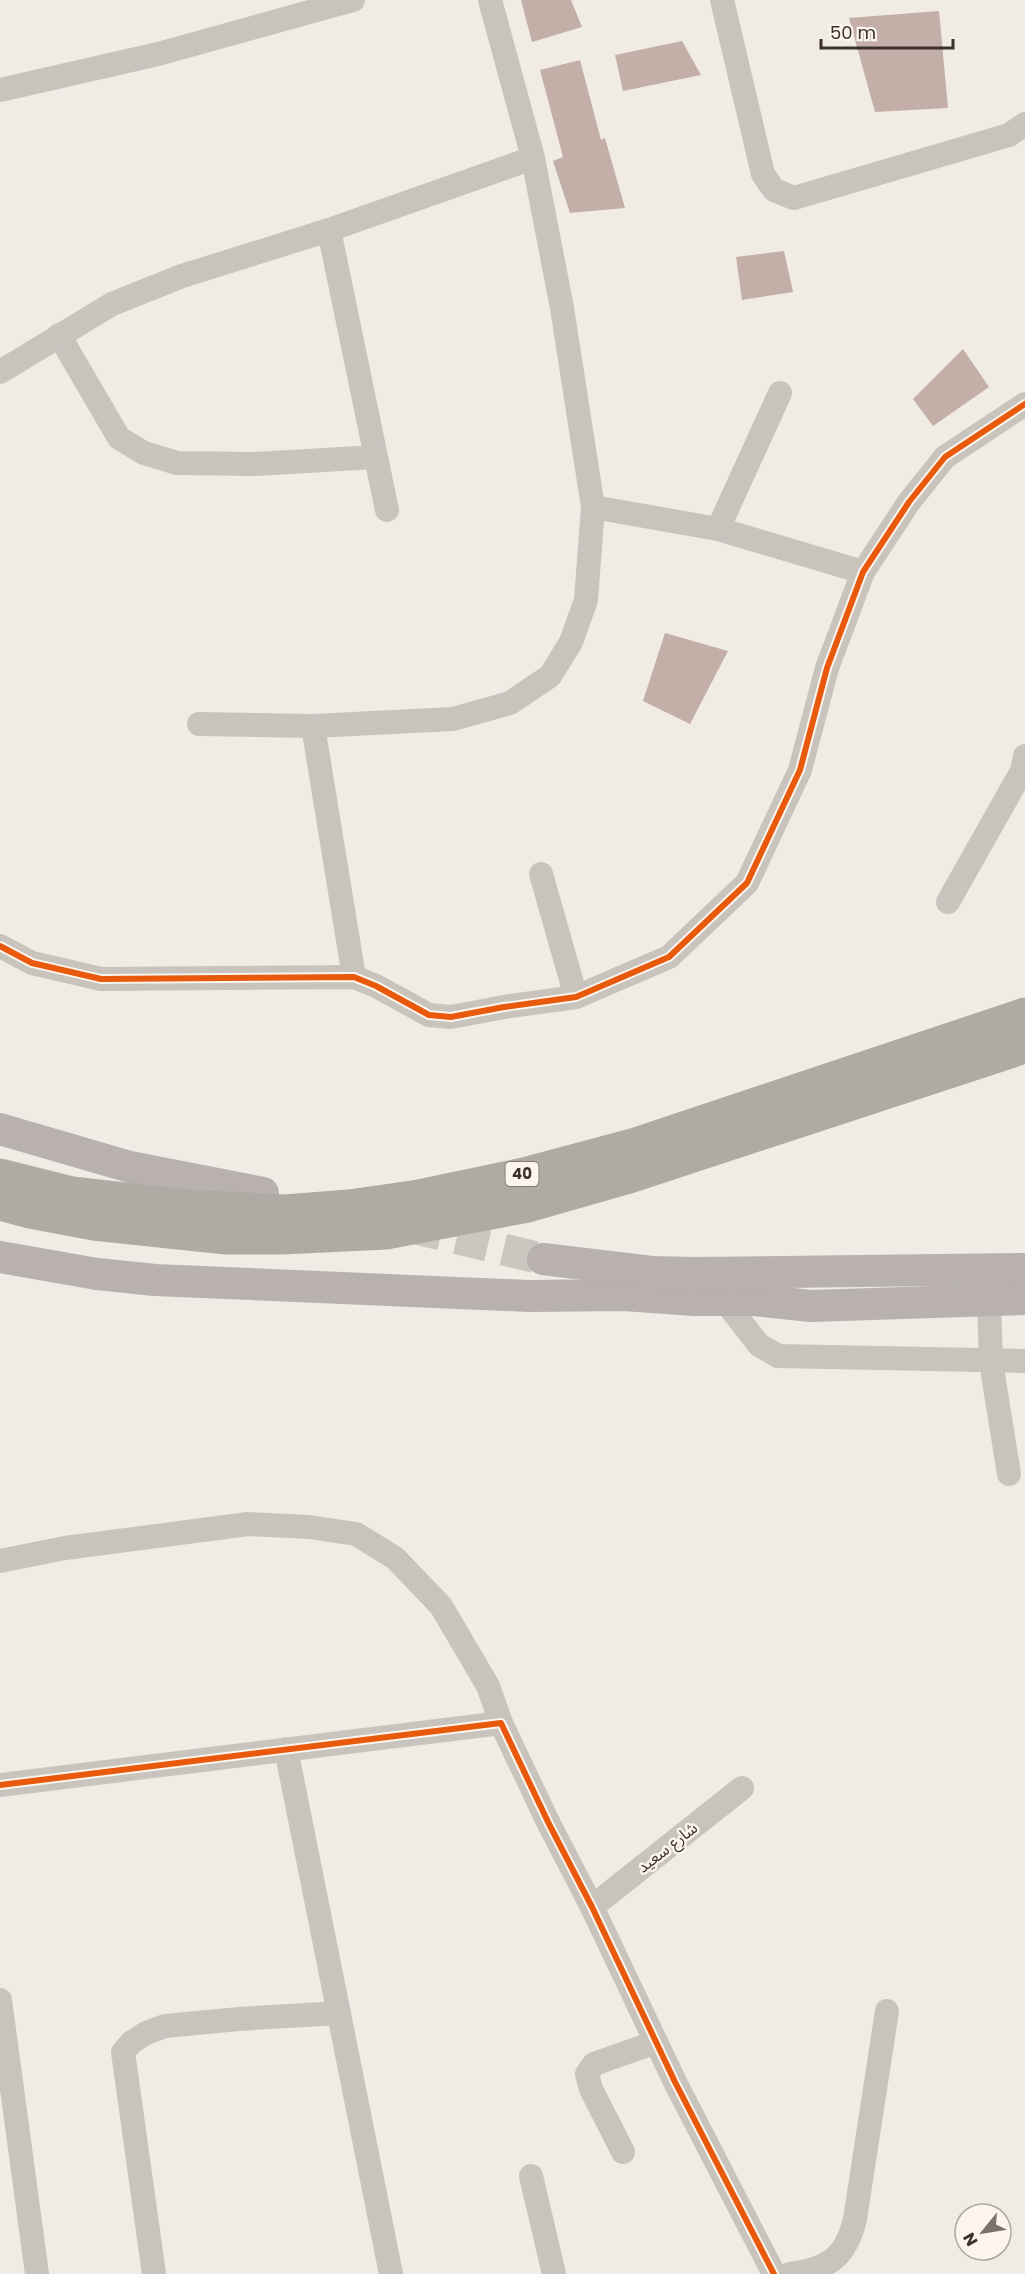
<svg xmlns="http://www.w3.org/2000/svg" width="1025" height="2274" viewBox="0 0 1025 2274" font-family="Poppins,'Noto Sans Arabic',sans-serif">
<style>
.building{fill:#c3afa7}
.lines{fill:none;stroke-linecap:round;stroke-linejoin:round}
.major-tunnel{stroke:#ccc6c0;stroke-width:32;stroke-dasharray:32 16;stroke-linecap:butt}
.minor{stroke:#c9c3be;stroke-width:24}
.major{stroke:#b8b1ad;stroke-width:32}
.highway{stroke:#afaaa4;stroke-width:33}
.cycleway-casing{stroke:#fbf5ee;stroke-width:10}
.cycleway{stroke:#e8590c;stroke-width:6}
.labels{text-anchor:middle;stroke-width:5;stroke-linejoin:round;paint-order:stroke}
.shield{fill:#fbf5ee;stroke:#756b66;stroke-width:1.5}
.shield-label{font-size:15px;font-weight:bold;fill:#3b302b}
.street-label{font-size:16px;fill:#3b302b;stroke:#fbf5ee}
</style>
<rect width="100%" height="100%" fill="#f0ebe5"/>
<g class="building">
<path d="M 521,0 L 571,0 L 582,27 L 532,42 Z"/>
<path d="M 939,11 L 948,108 L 875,112 L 849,18 Z"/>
<path d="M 682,41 L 701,75 L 623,91 L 615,55 Z"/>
<path d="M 580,60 L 601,140 L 605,138 L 625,208 L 570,213 L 553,161 L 563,157 L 540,70 Z"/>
<path d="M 784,251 L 793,292 L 742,300 L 736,257 Z"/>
<path d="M 963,349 L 989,387 L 933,426 L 913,399 Z"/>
<path d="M 665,633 L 728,651 L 690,724 L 643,701 Z"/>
</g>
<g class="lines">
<path class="major-tunnel" d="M 410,1227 L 543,1259"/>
<g class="minor">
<path d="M 722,0 L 763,174 L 774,190 L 794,198 L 1009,135 L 1025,124"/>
<path d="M 0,90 L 158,54 L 353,0"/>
<path d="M 329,230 L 387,510"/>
<path d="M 59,335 L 119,438 L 144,453 L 177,463 L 255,464 L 376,457"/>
<path d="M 0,372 L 112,304 L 182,276 L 329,230 L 533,158"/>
<path d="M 593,507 L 718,529 L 863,572"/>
<path d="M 718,529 L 780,393"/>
<path d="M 199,724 L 313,726 L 453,719 L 510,703 L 550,676 L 571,642 L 586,600 L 593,507 L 562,308 L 533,158 L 490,0"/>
<path d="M 313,726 L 354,977"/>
<path d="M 541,874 L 576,997"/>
<path d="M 948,902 L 1022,771 L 1025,756"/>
<path d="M 0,946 L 32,963 L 101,979 L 354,977 L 376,986 L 429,1015 L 451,1017 L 504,1007 L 576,997 L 669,957 L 747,883 L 800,770 L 827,668 L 863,572 L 909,502 L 945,457 L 1025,404"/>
<path d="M 724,1300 L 759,1345 L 778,1356 L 1025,1361"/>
<path d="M 989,1301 L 991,1362 L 1009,1474"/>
<path d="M 0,1561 L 65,1548 L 248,1524 L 309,1527 L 356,1534 L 395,1558 L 441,1606 L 488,1686 L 501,1723"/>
<path d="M 286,1749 L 391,2274"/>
<path d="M 0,1785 L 501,1723 L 549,1824 L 592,1907 L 675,2082 L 774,2274"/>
<path d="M 592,1907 L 742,1788"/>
<path d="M 0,2000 L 37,2274"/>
<path d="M 623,2152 L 591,2089 L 587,2074 L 594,2064 L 656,2042"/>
<path d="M 531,2176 L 554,2274"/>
<path d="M 154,2274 L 123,2052 L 132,2042 L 146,2033 L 165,2026 L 239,2019 L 339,2013"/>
<path d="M 790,2274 C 829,2269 846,2257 855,2219 L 887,2011"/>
</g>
<g class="major">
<path d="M 0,1129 L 130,1167 L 263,1193"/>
<path d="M 0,1257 L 97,1274 L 155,1280 L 529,1296 L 624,1295 L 694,1300 L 754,1300 L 811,1306 L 1025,1299"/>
<path d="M 543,1259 L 652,1272 L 694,1273 L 1025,1269"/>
</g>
<g class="highway">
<path d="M 0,1175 L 72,1193 L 185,1206 L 285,1211 L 349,1206 L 419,1196 L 524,1174 L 636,1144 L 1025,1014"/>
<path d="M 0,1204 L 30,1212 L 94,1224 L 226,1238 L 282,1238 L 386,1233 L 528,1206 L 626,1178 L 1025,1047"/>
</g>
<defs>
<g id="cycleway">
<path d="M 0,946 L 32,963 L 101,979 L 354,977 L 376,986 L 429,1015 L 451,1017 L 504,1007 L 576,997 L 669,957 L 747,883 L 800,770 L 827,668 L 863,572 L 909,502 L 945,457 L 1025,404"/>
<path d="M 0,1785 L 501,1723 L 549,1824 L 592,1907 L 675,2082 L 774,2274"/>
</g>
</defs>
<use href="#cycleway" class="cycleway-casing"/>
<use href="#cycleway" class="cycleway"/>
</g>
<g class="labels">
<rect class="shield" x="505.5" y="1162" width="33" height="24" rx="4.5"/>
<g class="shield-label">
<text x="522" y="1179">40</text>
</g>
<g class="street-label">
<text transform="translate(667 1847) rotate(-38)" y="6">شارع سعيد</text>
</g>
</g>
<g transform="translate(983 2232) rotate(240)"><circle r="28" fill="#fbf5ee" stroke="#aea6a0" stroke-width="1.5"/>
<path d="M0-4.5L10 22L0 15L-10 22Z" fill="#7a716c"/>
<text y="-9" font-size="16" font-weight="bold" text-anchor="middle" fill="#3b302b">N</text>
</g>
<path d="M821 39v9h132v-9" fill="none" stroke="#3b302b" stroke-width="3"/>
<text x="830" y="39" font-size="18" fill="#3b302b" stroke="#fbf5ee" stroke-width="4.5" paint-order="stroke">50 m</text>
</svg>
